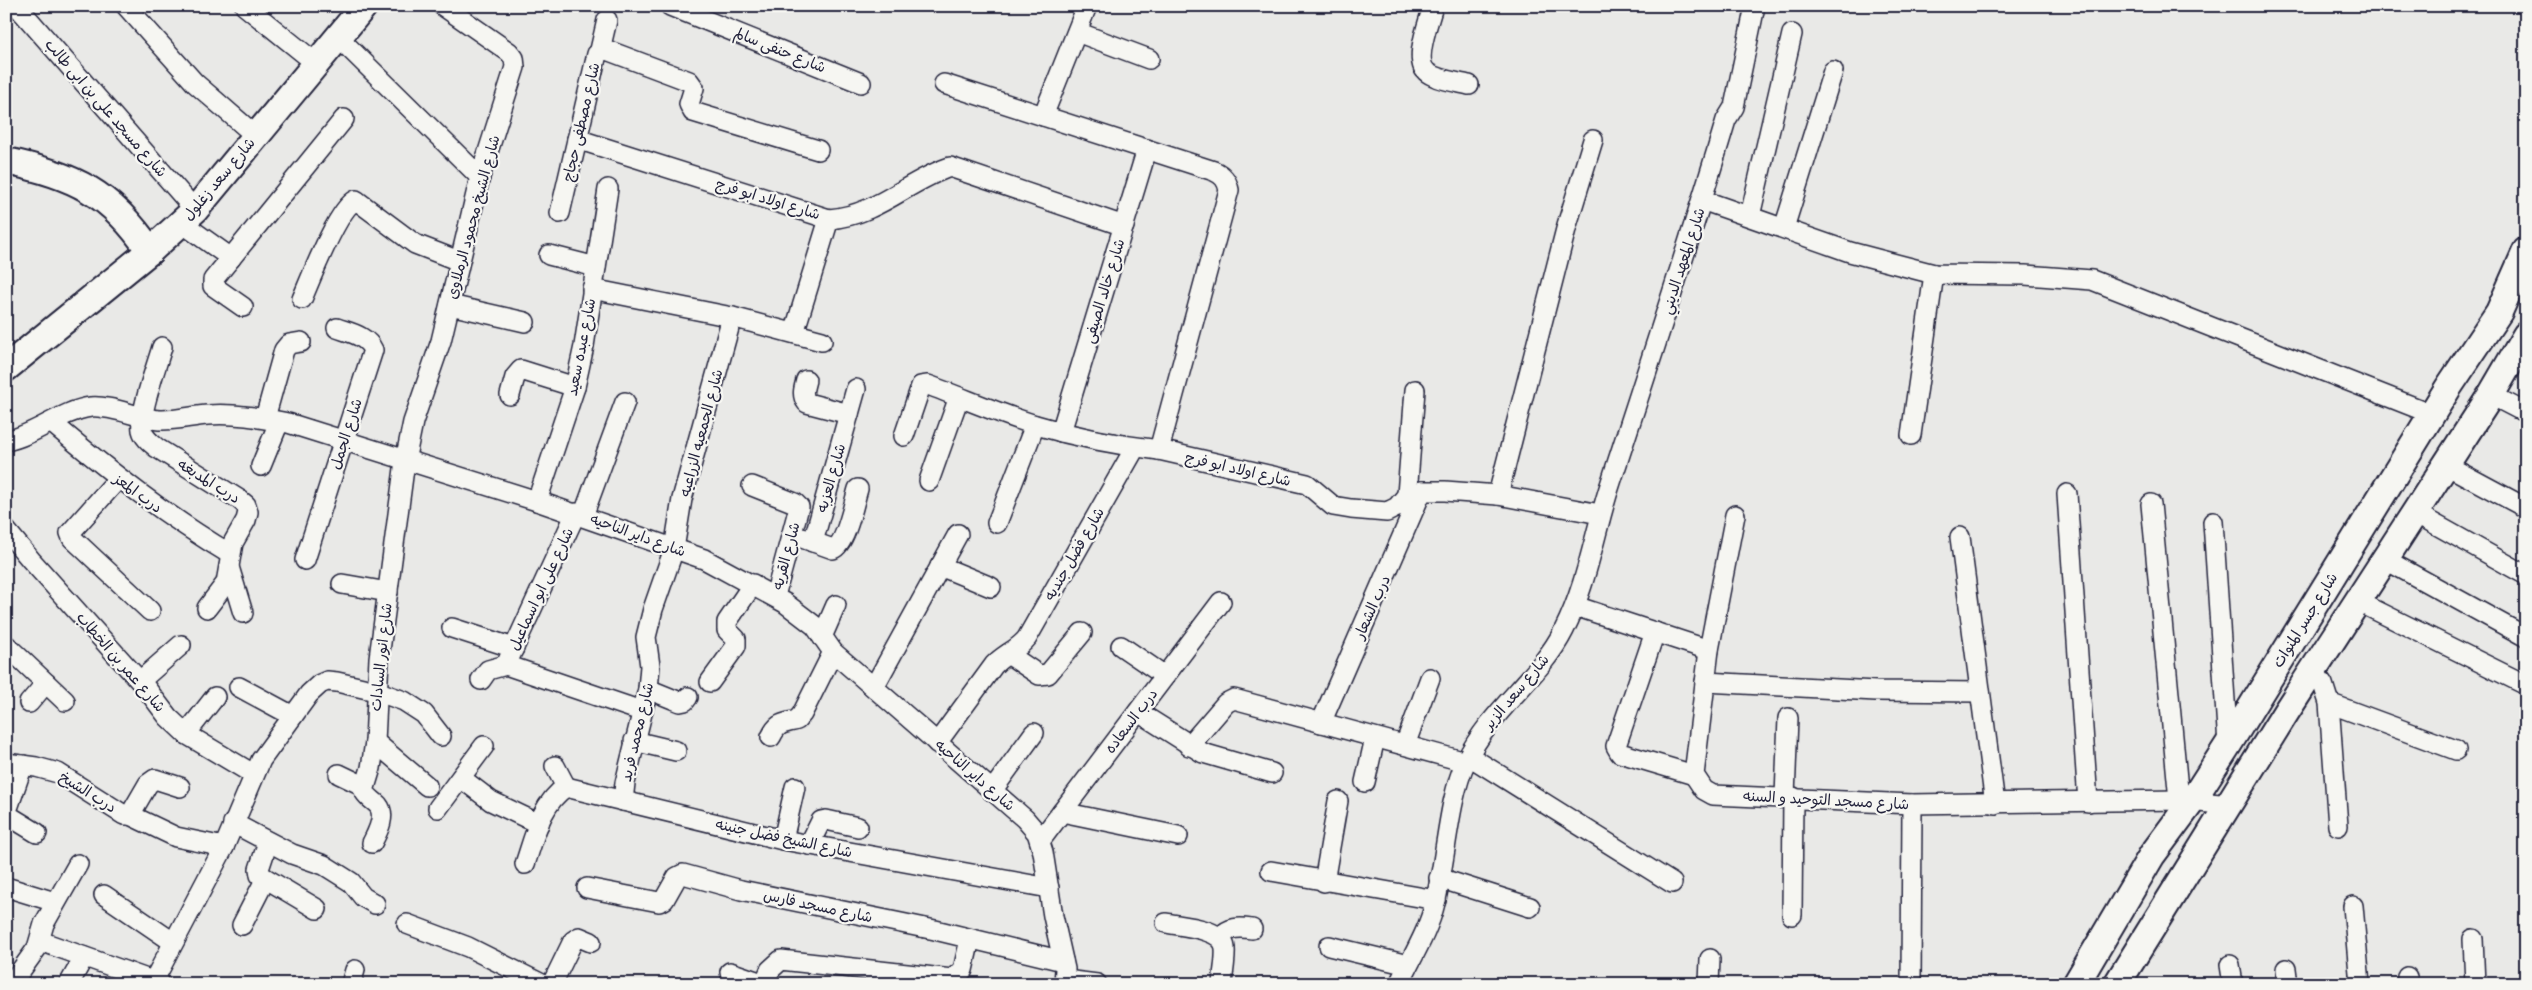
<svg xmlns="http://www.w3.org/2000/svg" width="2532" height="990" viewBox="0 0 2532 990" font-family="Delius,'Playpen Sans Arabic',sans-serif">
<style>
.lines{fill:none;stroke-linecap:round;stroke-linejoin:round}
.street-casing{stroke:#22223b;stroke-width:22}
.secondary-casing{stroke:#22223b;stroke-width:30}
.street{stroke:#f6f6f2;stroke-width:19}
.secondary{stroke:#f6f6f2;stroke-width:26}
.labels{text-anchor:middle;stroke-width:4.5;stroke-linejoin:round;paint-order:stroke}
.street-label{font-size:15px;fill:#22223b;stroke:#f6f6f2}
</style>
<rect width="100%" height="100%" fill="#e9e9e7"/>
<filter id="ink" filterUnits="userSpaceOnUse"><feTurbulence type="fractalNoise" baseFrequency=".02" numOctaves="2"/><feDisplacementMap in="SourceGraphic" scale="10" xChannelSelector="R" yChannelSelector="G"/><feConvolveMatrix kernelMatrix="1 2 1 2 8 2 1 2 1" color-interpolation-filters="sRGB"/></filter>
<g filter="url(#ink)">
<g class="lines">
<defs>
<g id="street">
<path d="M 17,6 L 195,210"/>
<path d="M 126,6 L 195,83 L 256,136"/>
<path d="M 245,6 L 317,64"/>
<path d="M 670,6 L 861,83"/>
<path d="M 1433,6 C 1429,22 1412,62 1428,73 C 1438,80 1457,82 1469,85"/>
<path d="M 1077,32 L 1149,59"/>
<path d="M 338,37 L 480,177"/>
<path d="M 600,50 L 607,20"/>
<path d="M 944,84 L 1214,171 C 1223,175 1227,180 1229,190 L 1159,450"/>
<path d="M 1043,116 L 1087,6"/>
<path d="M 577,139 L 829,219 C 878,215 907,181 950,167 L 1124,226"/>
<path d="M 1702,200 L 1850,252 L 1934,274 L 2025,275 L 2092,280 L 2432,414"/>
<path d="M 560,213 L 597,54 L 604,49 L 689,81 L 694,88 L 689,104 L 693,112 L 818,150"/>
<path d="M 1750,216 L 1792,34"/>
<path d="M 182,223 L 231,258"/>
<path d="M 1784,228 L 1833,71"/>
<path d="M 549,255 L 596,267"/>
<path d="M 592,289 L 732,317 L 822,341"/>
<path d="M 302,299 C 311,278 338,208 356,200 L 415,244 L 459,261"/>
<path d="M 450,305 L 525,322"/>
<path d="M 243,307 L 213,286 L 213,280 L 344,119"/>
<path d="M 794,333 L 829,219"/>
<path d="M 162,347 C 157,365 139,413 142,430 C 144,438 151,443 157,448 L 240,500 L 246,505 L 248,512 L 246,520 L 233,543 L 226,583 L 207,608"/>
<path d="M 806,380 C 804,388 801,395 807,403 L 849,414"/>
<path d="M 510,395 L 515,377 L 521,370 L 575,387"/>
<path d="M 2491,395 L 2526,413"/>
<path d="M 265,418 L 284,350 L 289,344 L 301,342"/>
<path d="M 52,423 C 109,471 166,516 230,554"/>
<path d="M 1061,432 L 1147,149"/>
<path d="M 1911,435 L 1934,274"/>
<path d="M 904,436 L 921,386 L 928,385 C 964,398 999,414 1036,425 C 1076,437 1117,445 1159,450 L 1307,484 L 1333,506 L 1351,509 L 1387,512 L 1397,507 L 1407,495 L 1422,491 L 1445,491 L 1498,495 L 1600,514"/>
<path d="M 6,441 C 36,435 61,411 91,407 C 110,405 138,418 159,420 C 175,421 192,416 208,415 C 236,413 261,418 288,423 L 537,501 L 704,559 L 785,603 L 815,626 L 833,652 L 1025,819 L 1037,833 L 1043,852 L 1053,916 L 1065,969 L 1064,984"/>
<path d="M 2446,465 L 2526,508"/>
<path d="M 261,466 L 279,422"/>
<path d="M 118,479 L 70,533 L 72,538 L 150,611"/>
<path d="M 929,481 L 959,397"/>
<path d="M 752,486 L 795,503 L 799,507 L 775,596"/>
<path d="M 2067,494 L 2088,802"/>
<path d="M 1407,495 L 1415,390"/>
<path d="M 1498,495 L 1567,225 L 1593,140"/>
<path d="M 537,501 L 575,387 L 584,346 L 608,189"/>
<path d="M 2151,504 L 2179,800"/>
<path d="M 2415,513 L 2526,575"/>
<path d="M 1735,515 L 1709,650 L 1694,775 L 1704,790 L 1713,795 L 1912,804 L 2179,800 L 2230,805"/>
<path d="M 583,516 L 625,402"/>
<path d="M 2213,522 L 2228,745"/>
<path d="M 997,523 L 1035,425"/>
<path d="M 6,530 L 31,560 L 146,688 L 168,717 L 186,734 L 253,774"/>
<path d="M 1960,537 L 1995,804"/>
<path d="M 802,538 L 833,549 C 846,544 854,502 858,489"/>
<path d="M 813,542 L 856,389"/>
<path d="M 305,560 L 373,350 C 367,336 351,333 337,328"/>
<path d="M 2386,560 L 2526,637"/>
<path d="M 940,566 L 991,587"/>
<path d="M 229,567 L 243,613"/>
<path d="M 342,584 L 388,592"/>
<path d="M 2359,602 L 2526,685"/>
<path d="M 1575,606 L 1709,650"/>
<path d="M 452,628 L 514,648"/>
<path d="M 1655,632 L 1616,746 L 1620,753 L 1694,775"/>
<path d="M 822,637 L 836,605"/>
<path d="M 6,645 L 65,701"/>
<path d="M 1121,646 L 1165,676"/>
<path d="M 1008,654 L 1039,675 L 1048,674 L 1082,633"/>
<path d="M 506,665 L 641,711"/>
<path d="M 2313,670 L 2323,684 L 2329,703 L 2338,826"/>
<path d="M 481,680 L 488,670 L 506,665 L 576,513"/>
<path d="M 140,681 L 181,645"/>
<path d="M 710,682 L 736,646 L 736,639 L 727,630 L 727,622 L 753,584"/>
<path d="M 1705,682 L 1876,691 L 1980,692"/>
<path d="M 239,687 L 293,716"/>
<path d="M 874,687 L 958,534"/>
<path d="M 648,689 L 680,702 L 685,701 L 688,697"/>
<path d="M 29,703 L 46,683"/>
<path d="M 2329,703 L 2456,750"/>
<path d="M 1138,712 L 1203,753 L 1272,773"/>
<path d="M 1321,723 L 1422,491"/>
<path d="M 186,734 L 215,697"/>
<path d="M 771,737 C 778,722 783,724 797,720 L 802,714 L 833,652"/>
<path d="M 634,741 L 676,751"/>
<path d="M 375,742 L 427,786"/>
<path d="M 937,743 L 994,665 C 1004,654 1018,650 1027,638 L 1135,448"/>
<path d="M 1405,745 L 1430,678"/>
<path d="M 1189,746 L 1226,703 L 1234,699 L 1466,762"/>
<path d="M 1469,756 L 1672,883"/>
<path d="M 6,763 L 36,767 L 58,773 L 124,815 L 130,815 L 148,784 L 155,779 L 180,787"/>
<path d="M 23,765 L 6,814 L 37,833"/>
<path d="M 555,766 L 566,787"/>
<path d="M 339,774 L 364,786"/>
<path d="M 461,778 L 491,801 L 539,824"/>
<path d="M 1365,782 L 1375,738"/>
<path d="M 992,791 L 1034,733"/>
<path d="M 1785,797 L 1788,718"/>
<path d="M 623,801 L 625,783 L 648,689 L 650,666 L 646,637 L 653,609 L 674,549 L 682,499 L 732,317"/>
<path d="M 438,808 L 484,746"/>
<path d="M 1062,812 L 1178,836"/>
<path d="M 130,815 L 176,837 L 224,847"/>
<path d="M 233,823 L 292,854 L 324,865 L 351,882 L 363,897 L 375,904"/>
<path d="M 783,840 L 795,787"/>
<path d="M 1040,841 L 1221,602"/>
<path d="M 268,842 L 259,869 L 260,875 L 317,909"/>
<path d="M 372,843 C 377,833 387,816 378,805 C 373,800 368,798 364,791 L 371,768 L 375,742 L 379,658 L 405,461 L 413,422 L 441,341 L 480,177 L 515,67 L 514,58 L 509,52 L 443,6"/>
<path d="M 809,845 L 821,821 L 826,820 L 858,827"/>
<path d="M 525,864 C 534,838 541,803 566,787 L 783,840 L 1049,888"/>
<path d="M 1271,871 L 1436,900"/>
<path d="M 1439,878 L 1530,907"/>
<path d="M 1324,882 L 1338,801"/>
<path d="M 6,887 L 55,902"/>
<path d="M 587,888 L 659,902 L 664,900 L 677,877 L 683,874 L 741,890 L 935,930 L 1063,961"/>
<path d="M 104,895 L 173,942"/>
<path d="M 2353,906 L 2360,984"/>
<path d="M 1792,915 L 1793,797"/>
<path d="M 1166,923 C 1181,926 1223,928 1225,948 C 1226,959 1223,973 1222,984"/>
<path d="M 407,924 L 468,947 L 542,984"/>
<path d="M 242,925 L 265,880"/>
<path d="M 1220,937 C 1229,927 1239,927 1252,929"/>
<path d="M 2473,939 L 2475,984"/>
<path d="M 40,941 L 161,984"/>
<path d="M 1329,946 L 1408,965"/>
<path d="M 2230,965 L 2233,984"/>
<path d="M 2286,969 L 2288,984"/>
<path d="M 730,972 L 759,982 L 765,982 L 770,970 L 781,960 L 952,979 L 963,970 L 970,939"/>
<path d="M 2407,977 L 2408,984"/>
<path d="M 154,980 L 224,847 L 261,760 L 309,694 L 320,684 L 327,681 L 337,682 L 376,691 L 404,701 L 424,714 L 441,736"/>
<path d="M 1065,980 L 1097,984"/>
<path d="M 11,984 L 37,948 L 44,924 L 78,864"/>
<path d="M 69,984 L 84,957"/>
<path d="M 351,984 L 355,970"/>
<path d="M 552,984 L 573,941 L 579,937 L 591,942"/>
<path d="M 1399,984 C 1412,957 1428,932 1435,903 C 1446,860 1448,800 1466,761 C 1490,710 1540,678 1564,630 C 1587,585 1595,530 1611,482 C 1650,362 1690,241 1726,120 L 1734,107 L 1755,6"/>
<path d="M 1709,984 L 1710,959"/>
<path d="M 1911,984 L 1912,804"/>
</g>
<g id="secondary">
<path d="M 6,161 C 74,175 111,193 150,251"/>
<path d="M 6,368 L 150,251 L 195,210 L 364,6"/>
<path d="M 2076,984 L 2152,855 L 2192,801 L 2228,745 L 2448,388 L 2499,312 L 2526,251"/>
<path d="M 2117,984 L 2286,712 L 2491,395 L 2526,335"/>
</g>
</defs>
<use href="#street" class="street-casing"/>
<use href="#secondary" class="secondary-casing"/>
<use href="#street" class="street"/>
<use href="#secondary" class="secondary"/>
</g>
</g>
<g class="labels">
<g class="street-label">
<text transform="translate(780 50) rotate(22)" y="5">شارع حنفى سالم</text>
<text transform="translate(106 108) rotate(49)" y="5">شارع مسجد على بن ابى طالب</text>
<text transform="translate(581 122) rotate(-77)" y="5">شارع مصطفى حجاج</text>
<text transform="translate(219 179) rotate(-50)" y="5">شارع سعد زغلول</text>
<text transform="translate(768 199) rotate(17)" y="5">شارع اولاد ابو فرج</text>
<text transform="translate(473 217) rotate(-75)" y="5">شارع الشيخ محمود الرملاوى</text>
<text transform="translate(1683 261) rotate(-72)" y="5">شارع المعهد الديني</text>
<text transform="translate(1104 291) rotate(-73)" y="5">شارع خالد الصيفى</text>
<text transform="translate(581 347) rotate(-79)" y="5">شارع عبده سعيد</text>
<text transform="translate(701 433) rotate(-75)" y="5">شارع الجمعيه الزراعيه</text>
<text transform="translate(346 434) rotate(-72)" y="5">شارع الجمل</text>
<text transform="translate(1238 469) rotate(13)" y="5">شارع اولاد ابو فرج</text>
<text transform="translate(831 478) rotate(-74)" y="5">شارع العزبه</text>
<text transform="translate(209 481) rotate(32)" y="5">درب المدبغه</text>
<text transform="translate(138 493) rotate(36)" y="5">درب المعز</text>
<text transform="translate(638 535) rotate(20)" y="5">شارع داير الناحيه</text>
<text transform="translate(1074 554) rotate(-60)" y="5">شارع فضل جنديه</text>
<text transform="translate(786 556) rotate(-75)" y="5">شارع القريه</text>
<text transform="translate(541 589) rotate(-65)" y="5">شارع على ابو اسماعيل</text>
<text transform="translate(1372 607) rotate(-66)" y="5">درب الشعار</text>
<text transform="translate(2305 620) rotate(-58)" y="5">شارع جسر المنوات</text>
<text transform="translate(381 657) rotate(-84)" y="5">شارع انور السادات</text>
<text transform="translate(121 662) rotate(49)" y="5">شارع عمر بن الخطاب</text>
<text transform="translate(1516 692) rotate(-50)" y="5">شارع سعد الزير</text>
<text transform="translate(1131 721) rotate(-53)" y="5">درب السعاده</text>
<text transform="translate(637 732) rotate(-77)" y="5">شارع محمد فريد</text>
<text transform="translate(975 775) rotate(41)" y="5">شارع داير الناحيه</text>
<text transform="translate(88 792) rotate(32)" y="5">درب الشيخ</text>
<text transform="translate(1826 800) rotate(3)" y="5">شارع مسجد التوحيد و السنه</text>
<text transform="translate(784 838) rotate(12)" y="5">شارع الشيخ فضل جنينه</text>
<text transform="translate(818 906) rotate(12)" y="5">شارع مسجد فارس</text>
</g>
</g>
<rect width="2532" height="990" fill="none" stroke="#f6f6f2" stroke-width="25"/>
<rect x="12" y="12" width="2507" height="965" fill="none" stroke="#22223b" stroke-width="2" filter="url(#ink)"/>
</svg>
